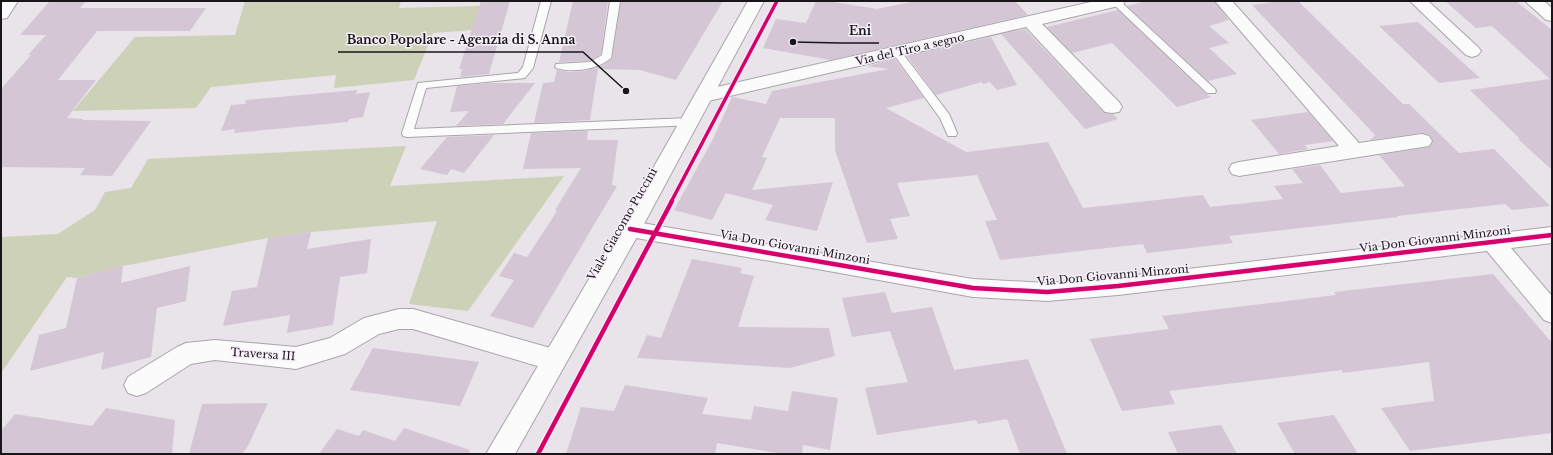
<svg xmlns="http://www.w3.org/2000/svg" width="1553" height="455" viewBox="0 0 1553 455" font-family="'Libre Baskerville',serif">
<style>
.green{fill:#ccd1b8}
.building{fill:#d4c6d5}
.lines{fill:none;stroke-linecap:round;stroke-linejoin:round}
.lane-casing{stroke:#a8a5a9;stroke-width:2}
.street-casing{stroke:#a8a5a9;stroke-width:2}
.secondary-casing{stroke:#a8a5a9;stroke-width:2}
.primary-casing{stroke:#a8a5a9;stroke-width:2}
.lane{fill:#fcfbfc;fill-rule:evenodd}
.street{fill:#fcfbfc;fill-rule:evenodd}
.secondary{fill:#fcfbfc;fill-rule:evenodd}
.primary{fill:#fcfbfc;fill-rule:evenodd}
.cycleway-far1-casing{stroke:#f6eff9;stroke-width:5.5}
.cycleway-casing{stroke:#f6eff9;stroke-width:7}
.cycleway-far1{stroke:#d6006c;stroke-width:3.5}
.cycleway{stroke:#d6006c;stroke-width:4.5}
.labels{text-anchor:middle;stroke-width:3;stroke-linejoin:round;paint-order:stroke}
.street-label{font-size:11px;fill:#18161a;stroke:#f6eff9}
.leader{fill:none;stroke:#18161a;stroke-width:1.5}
.callout-dot{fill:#18161a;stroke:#f6eff9;stroke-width:1.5}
.callout-label{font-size:12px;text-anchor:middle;font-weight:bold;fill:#18161a;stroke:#f6eff9;stroke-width:3;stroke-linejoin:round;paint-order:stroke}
</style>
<rect width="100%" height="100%" fill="#e8e4e9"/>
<g class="green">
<path d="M 245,1 L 401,1 L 399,8 L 480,6 L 472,30 L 433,33 L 414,80 L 334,88 L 336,75 L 211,87 L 196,108 L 73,111 L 135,37 L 235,35 Z"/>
<path d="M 406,146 L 390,186 L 564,176 L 468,311 L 409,304 L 437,221 L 311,232 L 268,238 L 123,266 L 77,278 L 67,277 L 1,373 L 1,237 L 58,234 L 95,210 L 105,192 L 131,188 L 148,159 Z"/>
</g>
<g class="building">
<path d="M 50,1 L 86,1 L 80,8 L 206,8 L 190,31 L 97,31 L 58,80 L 96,80 L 67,118 L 83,119 L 82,120 L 151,121 L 112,176 L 80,175 L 85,168 L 1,167 L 1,89 L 31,55 L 28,55 L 46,35 L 20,35 Z"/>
<path d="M 481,1 L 510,1 L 489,74 L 460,77 L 462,69 L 459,69 Z"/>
<path d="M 573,1 L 608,1 L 601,54 L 590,61 L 559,62 Z"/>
<path d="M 621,1 L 723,1 L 676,80 L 640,70 L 598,69 L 590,120 L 534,123 L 543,83 L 554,82 L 557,70 L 570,72 L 585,71 L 600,67 L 612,59 Z"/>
<path d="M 816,1 L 827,1 L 877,9 L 916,1 L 1015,1 L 1028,15 L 831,60 L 763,48 L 776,19 L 806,23 Z"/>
<path d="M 1146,1 L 1214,1 L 1229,20 L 1209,26 L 1229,43 L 1209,48 L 1237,74 L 1208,81 L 1127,6 Z"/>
<path d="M 1280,1 L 1298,1 L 1403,104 L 1409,104 L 1459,153 L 1494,149 L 1550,206 L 1512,210 L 1505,204 L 1397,216 L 1398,217 L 1229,236 L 1233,243 L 1147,253 L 1143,244 L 1000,260 L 985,221 L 997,220 L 977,175 L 897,183 L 910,216 L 890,219 L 898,239 L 867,243 L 835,150 L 835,118 L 780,118 L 762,157 L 767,158 L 752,190 L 833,182 L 817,231 L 765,220 L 773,205 L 726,193 L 712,220 L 674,210 L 713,139 L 732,97 L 766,104 L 772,91 L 889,69 L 867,66 L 895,59 L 924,98 L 886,108 L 966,152 L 1048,142 L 1083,208 L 1203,195 L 1210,207 L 1283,199 L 1274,186 L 1303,183 L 1292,169 L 1320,165 L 1341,193 L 1405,186 L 1379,155 L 1429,147 L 1433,142 L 1430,135 L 1422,133 L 1370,140 L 1375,135 L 1252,5 Z"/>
<path d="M 1445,1 L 1516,1 L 1552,30 L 1552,170 L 1518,139 L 1520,139 L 1470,90 L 1550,79 L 1492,26 L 1476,28 Z"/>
<path d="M 1118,10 L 1206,94 L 1211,97 L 1177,107 L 1112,43 L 1072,53 L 1047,27 Z"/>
<path d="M 1418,22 L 1480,78 L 1439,83 L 1379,26 Z"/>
<path d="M 1025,29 L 1104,113 L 1113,114 L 1118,119 L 1085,129 L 1001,34 Z"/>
<path d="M 991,37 L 1017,85 L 997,90 L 990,82 L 983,84 L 982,82 L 936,95 L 907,56 Z"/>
<path d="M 491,83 L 535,83 L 503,124 L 456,126 L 469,111 L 450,112 L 457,86 Z"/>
<path d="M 357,90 L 356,94 L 370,92 L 363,117 L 349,119 L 348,122 L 234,133 L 235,129 L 221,131 L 231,105 L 245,104 L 246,100 Z"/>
<path d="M 1308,112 L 1333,141 L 1305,145 L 1308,149 L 1279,154 L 1251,120 Z"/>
<path d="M 588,131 L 587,140 L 618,140 L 612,185 L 617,186 L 533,328 L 490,316 L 514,280 L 499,276 L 514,253 L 527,257 L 557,211 L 555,210 L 581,168 L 523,169 L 531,133 Z"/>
<path d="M 494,135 L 464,173 L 451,169 L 447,175 L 420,169 L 447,137 Z"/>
<path d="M 311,232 L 307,249 L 371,239 L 367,273 L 340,277 L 333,325 L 287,333 L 290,315 L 223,326 L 232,291 L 257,287 L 268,238 Z"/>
<path d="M 692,259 L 742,268 L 740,273 L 754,276 L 738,327 L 829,328 L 835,356 L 790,368 L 637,358 L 647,335 L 661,338 Z"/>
<path d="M 123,266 L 121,283 L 190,266 L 186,301 L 157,308 L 151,357 L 101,370 L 104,352 L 30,371 L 39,335 L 66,328 L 77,278 Z"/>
<path d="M 1493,274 L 1552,343 L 1552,433 L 1410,451 L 1381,408 L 1434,401 L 1429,362 L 1343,373 L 1342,370 L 1169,391 L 1175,404 L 1122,411 L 1090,339 L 1169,329 L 1162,316 L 1336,295 L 1334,292 Z"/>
<path d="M 885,292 L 892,313 L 932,307 L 954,370 L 1028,359 L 1067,454 L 1020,454 L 1007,419 L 978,424 L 976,420 L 877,435 L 865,388 L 908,382 L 890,331 L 852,337 L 842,298 Z"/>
<path d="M 373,348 L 479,362 L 460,406 L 350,390 Z"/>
<path d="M 625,385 L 708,398 L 702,414 L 751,420 L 754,406 L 788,411 L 792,391 L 838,398 L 830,450 L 803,445 L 802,454 L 783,454 L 717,443 L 715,454 L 566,454 L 581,407 L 614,411 Z"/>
<path d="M 268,403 L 248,446 L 242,454 L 189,454 L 202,404 Z"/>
<path d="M 106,408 L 175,420 L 172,454 L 1,454 L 1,431 L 15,414 L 92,426 Z"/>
<path d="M 1334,415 L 1358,454 L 1295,454 L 1277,423 Z"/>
<path d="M 1221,425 L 1237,454 L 1178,454 L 1168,432 Z"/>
<path d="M 404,428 L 470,450 L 469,454 L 319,454 L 337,429 L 359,436 L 363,430 L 395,441 Z"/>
</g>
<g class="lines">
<defs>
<g id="lane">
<path d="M 541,1 L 551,1 L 533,68 L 525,78 L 426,88 L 414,129 L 690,118 L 694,119 L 695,122 L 694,125 L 407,137 L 403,136 L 402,133 L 418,83 L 518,73 L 523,67 Z"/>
<path d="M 610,1 L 620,1 L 611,58 C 597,70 573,73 556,68 L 555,66 L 556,64 L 590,62 L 602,55 Z"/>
<path d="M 1110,1 L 1120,1 L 1215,89 L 1216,91 L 1215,93 L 1207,93 Z"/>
<path d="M 897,49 L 900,50 L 949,114 L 957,133 L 956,136 L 948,136 L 940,118 L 892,52 Z"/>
</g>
<g id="street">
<path d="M 1095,1 L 1125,1 L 1123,5 L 1042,24 L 1119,102 L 1122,107 L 1119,112 L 1112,113 L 1105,112 L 1026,27 L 704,102 L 697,100 L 694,96 L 697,92 L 704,90 Z"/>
<path d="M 1215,1 L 1232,1 L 1359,143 L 1422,134 L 1429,136 L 1432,141 L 1429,146 L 1239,176 L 1232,174 L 1229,169 L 1232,164 L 1239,162 L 1339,146 Z"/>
<path d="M 1410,1 L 1428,1 L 1478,47 L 1481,51 L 1478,55 L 1472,57 L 1466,55 Z"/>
<path d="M 1525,1 L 1544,1 L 1552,8 L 1552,21 L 1546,20 Z"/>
<path d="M 630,221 L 973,279 L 1047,283 L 1118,277 L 1552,227 L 1552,243 L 1511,248 L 1552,296 L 1552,323 L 1544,320 L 1487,251 L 1118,295 L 1047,301 L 973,297 L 823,270 L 630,237 L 622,235 L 619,229 L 622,223 Z"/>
<path d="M 399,309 L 413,309 L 554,349 L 563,352 L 566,360 L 563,368 L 554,371 L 413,329 L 399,329 L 379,334 L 345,354 L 296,369 L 215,360 L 191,364 L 146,393 L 137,396 L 128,393 L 124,385 L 128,377 L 177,347 L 186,343 L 215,340 L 296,347 L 330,338 L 364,318 Z"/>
</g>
<path id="secondary" d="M 1,1 L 18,1 L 7,18 L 1,19 Z"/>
<path id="primary" d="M 748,1 L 764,1 L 638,235 L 515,454 L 486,454 L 622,223 Z"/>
</defs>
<use href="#lane" class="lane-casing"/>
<use href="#street" class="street-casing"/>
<use href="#secondary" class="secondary-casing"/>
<use href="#primary" class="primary-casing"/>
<use href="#lane" class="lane"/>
<use href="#street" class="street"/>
<use href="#secondary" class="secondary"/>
<use href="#primary" class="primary"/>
<defs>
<path id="cycleway-far1" d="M 671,202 L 777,1"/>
<g id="cycleway">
<path d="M 630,229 L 973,288 L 1047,292 L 1118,286 L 1552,235"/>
<path d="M 538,454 L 672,201"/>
</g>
</defs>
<use href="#cycleway-far1" class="cycleway-far1-casing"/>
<use href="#cycleway" class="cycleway-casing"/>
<use href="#cycleway-far1" class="cycleway-far1"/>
<use href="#cycleway" class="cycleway"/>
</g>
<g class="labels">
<g class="street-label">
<text transform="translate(910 49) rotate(-13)" y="4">Via del Tiro a segno</text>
<text transform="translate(622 224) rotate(-60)" y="4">Viale Giacomo Puccini</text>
<text transform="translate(1435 239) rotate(-7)" y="4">Via Don Giovanni Minzoni</text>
<text transform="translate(795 247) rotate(10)" y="4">Via Don Giovanni Minzoni</text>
<text transform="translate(1113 275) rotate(-5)" y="4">Via Don Giovanni Minzoni</text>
<text transform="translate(263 354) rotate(4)" y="4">Traversa III</text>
</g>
</g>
<path class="leader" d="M793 42L841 43H879M626 91L583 52H338"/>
<g class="callout-dot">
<circle cx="793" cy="42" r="4"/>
<circle cx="626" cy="91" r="4"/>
</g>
<g class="callout-label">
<text x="860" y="35">Eni</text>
<text x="461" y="44">Banco Popolare - Agenzia di S. Anna</text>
</g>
<rect width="1553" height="455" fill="none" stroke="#18161a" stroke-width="4"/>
</svg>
